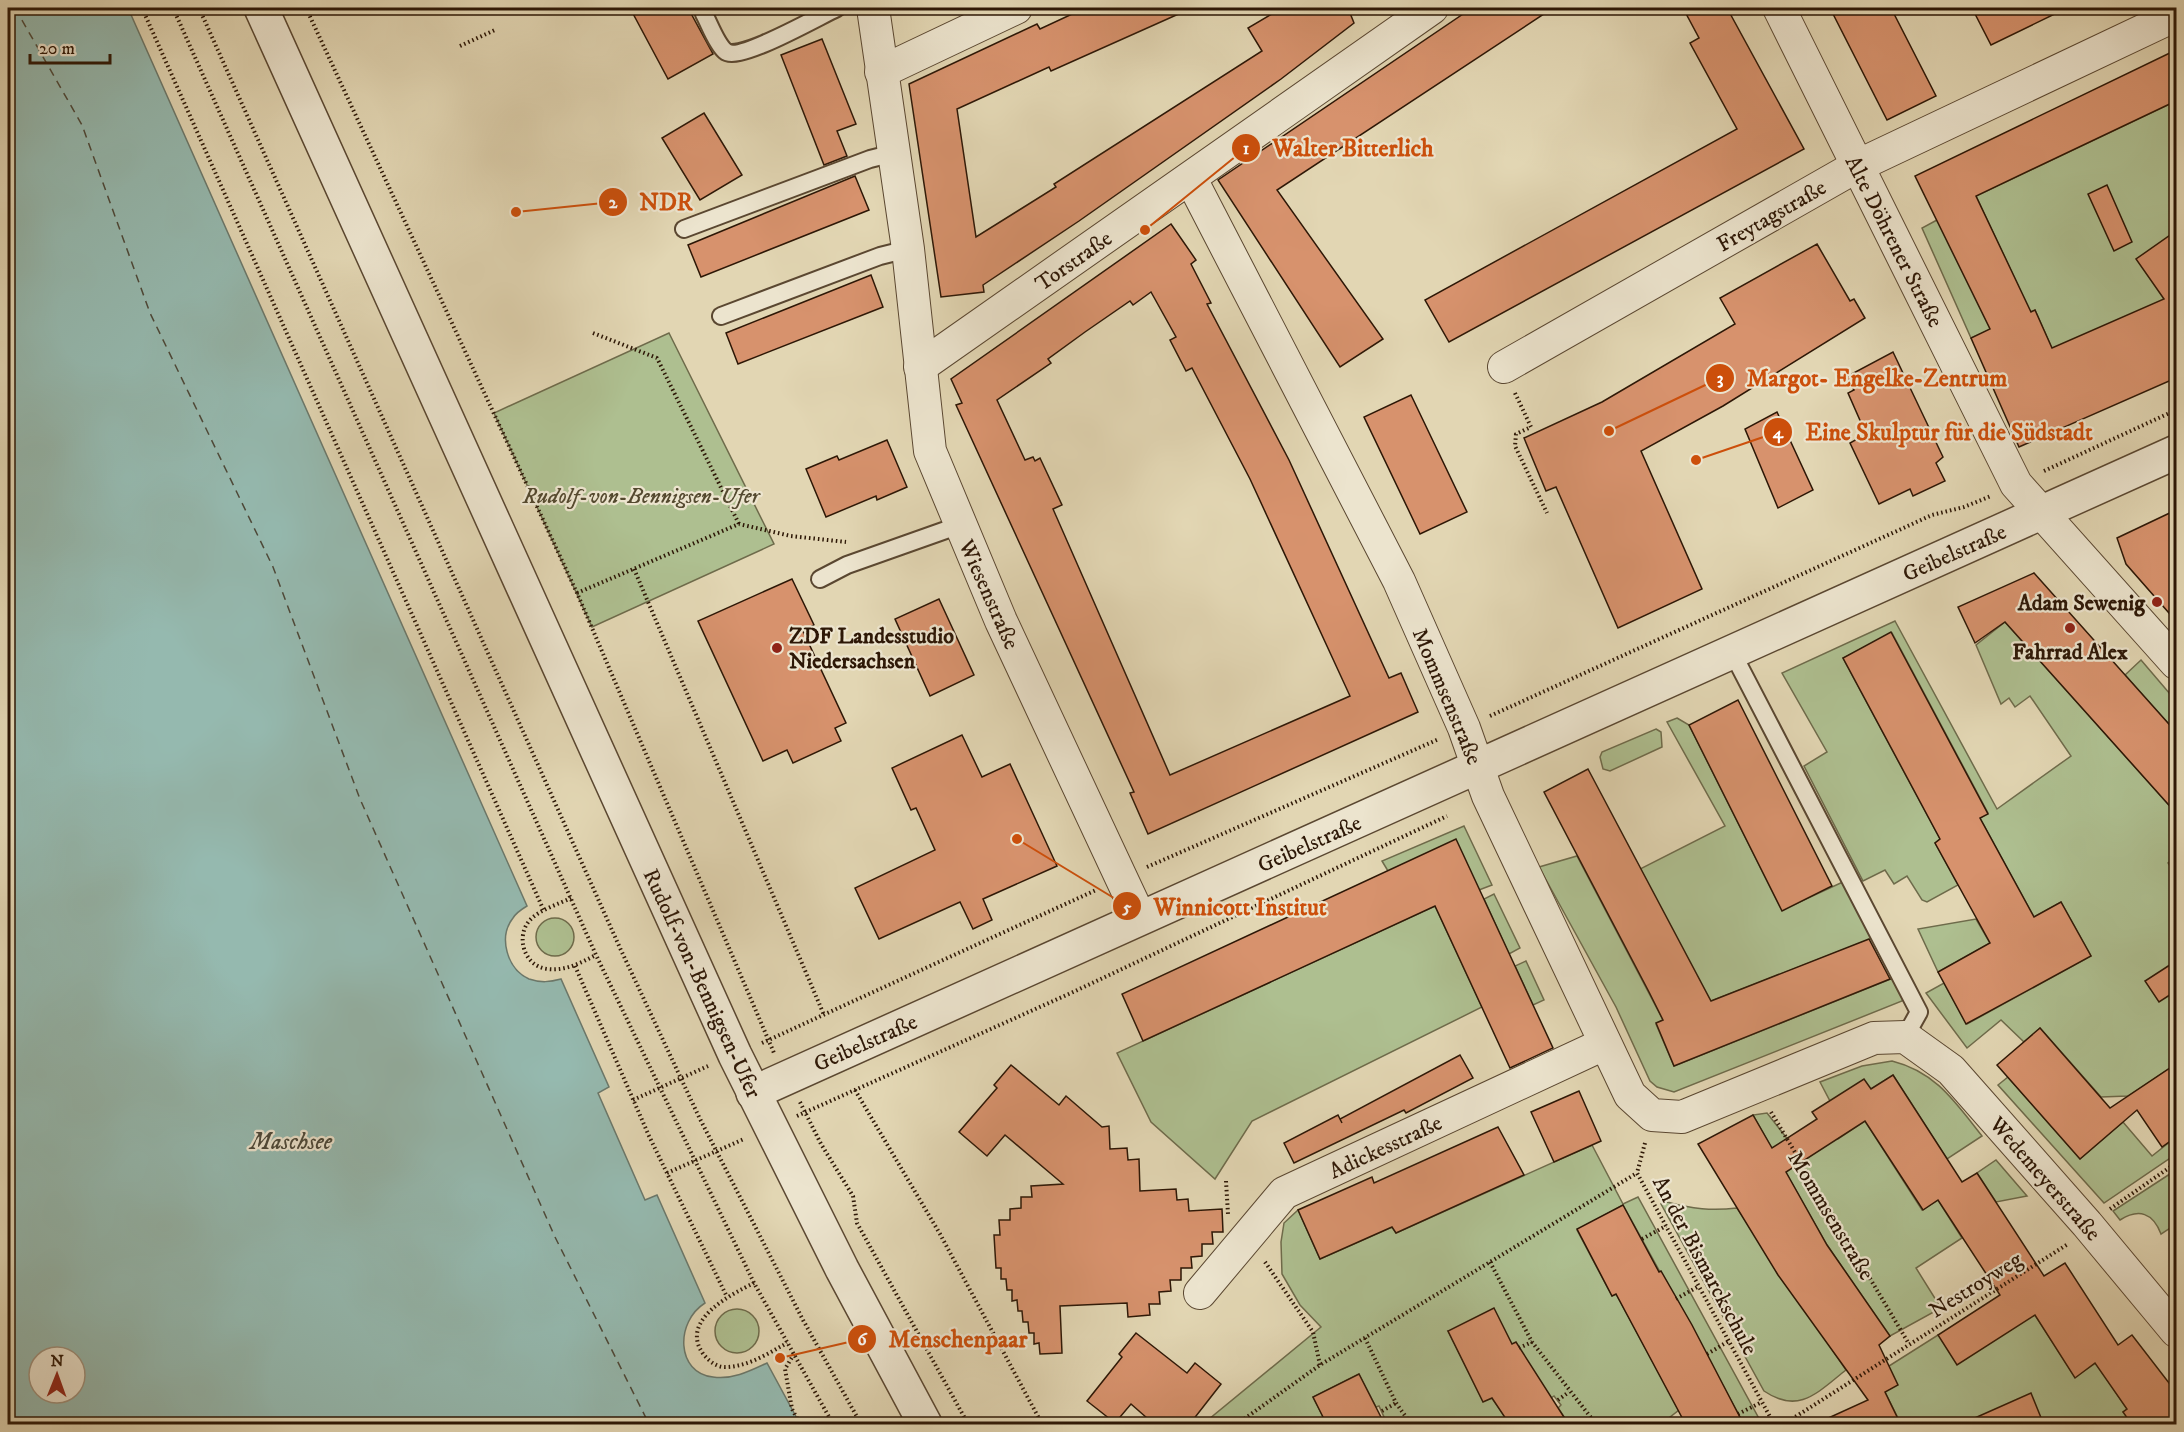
<svg xmlns="http://www.w3.org/2000/svg" width="2184" height="1432" viewBox="0 0 2184 1432" font-family="'IM FELL DW Pica',serif">
<style>
.green{fill:#aebf90;stroke:#6e6b4b;stroke-width:1.5}
.water{fill:#95b9af;stroke:#6b786b;stroke-width:1.5;fill-rule:evenodd}
.lines{fill:none;stroke-linecap:round;stroke-linejoin:round}
.ferry{stroke:#4c4839;stroke-width:1.5;stroke-dasharray:8 6;stroke-linecap:butt}
.building{fill:#d7926d;stroke:#2d1706;stroke-width:1.5;fill-rule:evenodd}
.service-casing{stroke:#5a4731;stroke-width:20}
.minor-casing{stroke:#5a4731;stroke-width:34}
.tertiary-casing{stroke:#5a4731;stroke-width:36}
.path{stroke:#2d1706;stroke-width:4;stroke-dasharray:1.5 3;stroke-linecap:butt}
.service{stroke:#ece4ce;stroke-width:16}
.minor{stroke:#ece4ce;stroke-width:32}
.tertiary{stroke:#ece4ce;stroke-width:33}
.poi-dot{fill:#8f2418;stroke:#ece4ce;stroke-width:2}
.labels{text-anchor:middle;stroke-width:4.5;stroke-linejoin:round;paint-order:stroke}
.street-label{font-size:22px;fill:#2d1706;stroke:#ece4ce}
.park-label{font-size:22px;font-style:italic;fill:#54492f;stroke:#ece4ce}
.poi-label{font-size:22px;font-weight:bold;fill:#2d1706;stroke:#ece4ce;text-anchor:end}
.water-label{font-size:24px;font-style:italic;fill:#4c4839;stroke:#ece4ce}
.leader{fill:none;stroke:#cc4f0b;stroke-width:2}
.callout-dot{fill:#cc4f0b;stroke:#ece4ce;stroke-width:2}
.mark-label{font-size:18px;text-anchor:middle;font-weight:bold;fill:#fff}
.callout-label{font-size:24px;text-anchor:middle;font-weight:bold;fill:#cc4f0b;stroke:#ece4ce;stroke-width:4.5;stroke-linejoin:round;paint-order:stroke}
</style>
<rect width="100%" height="100%" fill="#e2d6b3"/>
<filter id="stains"><feTurbulence type="fractalNoise" baseFrequency=".00333" numOctaves="4"/><feColorMatrix values="0 0 0 0 .2 0 0 0 0 .09 0 0 0 0 .02 0 0 0 .5 -.17"/></filter>
<radialGradient id="worn" r=".72"><stop offset=".6" stop-color="#630" stop-opacity="0"/><stop offset="1" stop-color="#630" stop-opacity=".3"/></radialGradient>
<g class="green">
<path d="M 2176,101 L 2176,296 L 2163,302 L 2066,380 L 2035,310 L 1971,338 L 1922,228 L 1937,220 L 2020,290 L 1976,196 Z"/>
<path d="M 669,333 L 774,544 L 592,627 L 494,413 Z"/>
<path d="M 1895,621 L 1997,809 L 2071,756 L 2030,696 L 2015,707 L 2009,698 L 2001,704 L 1976,645 L 2005,622 L 2176,813 L 2176,857 L 2168,863 L 2176,875 L 2176,1064 L 2128,1096 L 2101,1097 L 2040,1028 L 2024,1042 L 2001,1020 L 1967,1048 L 1926,993 L 1944,983 L 1967,1024 L 2091,956 L 2061,902 L 2034,917 L 1980,818 L 1988,813 L 1892,633 L 1843,658 L 1940,839 L 1935,843 L 1958,885 L 1927,902 L 1922,900 L 1907,876 L 1894,884 L 1885,870 L 1863,881 L 1804,766 L 1827,752 L 1782,673 Z"/>
<path d="M 2141,660 L 2176,701 L 2176,732 L 2125,675 Z"/>
<path d="M 1677,718 L 1689,725 L 1782,910 L 1845,881 L 1876,937 L 1701,1005 L 1640,869 L 1725,826 L 1667,722 Z"/>
<path d="M 1656,729 L 1661,732 L 1662,747 L 1610,771 L 1603,769 L 1600,757 L 1602,752 Z"/>
<path d="M 1464,826 L 1492,885 L 1479,890 L 1388,871 L 1382,861 Z"/>
<path d="M 1577,856 L 1663,1020 L 1656,1024 L 1674,1066 L 1893,978 L 1904,996 L 1902,1001 L 1674,1092 L 1657,1087 L 1650,1081 L 1616,1007 L 1539,867 Z"/>
<path d="M 1494,894 L 1520,948 L 1509,954 L 1484,899 Z"/>
<path d="M 1435,906 L 1482,1007 L 1252,1121 L 1215,1179 L 1151,1122 L 1117,1053 Z"/>
<circle cx="555" cy="937" r="19"/>
<path d="M 1976,919 L 1990,943 L 1938,972 L 1918,929 Z"/>
<path d="M 1526,961 L 1544,1000 L 1533,1005 L 1515,966 Z"/>
<path d="M 1892,1061 C 1936,1072 1955,1102 1982,1136 L 1947,1159 L 1893,1075 L 1871,1089 L 1830,1101 L 1820,1082 L 1862,1066 Z"/>
<path d="M 2008,1077 L 2080,1159 L 2123,1122 L 2152,1156 L 2176,1137 L 2176,1154 L 2104,1203 L 1998,1085 Z"/>
<path d="M 1767,1113 L 1804,1160 L 1831,1128 L 1838,1139 L 1865,1121 L 1922,1210 L 1938,1200 L 1962,1238 L 1916,1268 L 1941,1308 L 1890,1336 L 1827,1245 L 1753,1115 Z"/>
<path d="M 1592,1145 L 1623,1204 L 1638,1197 L 1762,1424 L 1744,1424 L 1623,1205 L 1577,1230 L 1612,1296 L 1616,1294 L 1679,1410 L 1661,1424 L 1569,1424 L 1558,1408 L 1561,1405 L 1554,1396 L 1551,1398 L 1512,1344 L 1448,1331 L 1483,1401 L 1492,1398 L 1510,1424 L 1385,1424 L 1382,1418 L 1384,1417 L 1379,1406 L 1376,1407 L 1359,1374 L 1313,1397 L 1327,1424 L 1203,1424 L 1321,1327 L 1300,1305 L 1282,1274 L 1281,1242 L 1284,1223 L 1298,1210 L 1320,1259 L 1392,1227 L 1396,1233 Z"/>
<path d="M 1996,1160 L 2027,1196 L 1996,1202 L 1977,1173 Z"/>
<path d="M 2176,1170 L 2176,1224 L 2161,1234 C 2153,1213 2139,1208 2120,1220 L 2113,1211 Z"/>
<path d="M 1667,1202 C 1692,1209 1712,1211 1737,1208 L 1846,1370 C 1818,1392 1799,1415 1764,1391 L 1661,1204 Z"/>
<circle cx="737" cy="1331" r="22"/>
<path d="M 2035,1315 L 2075,1377 L 2096,1363 L 2127,1409 L 2123,1412 L 2139,1424 L 1901,1424 L 1885,1392 L 1889,1366 L 1938,1335 Z"/>
</g>
<path class="water" d="M 8,8 L 128,8 L 527,906 C 522,909 516,913 513,918 C 498,937 507,969 529,979 C 541,983 550,982 561,979 L 609,1087 L 598,1093 L 645,1200 L 657,1195 L 705,1303 C 675,1322 676,1373 713,1377 C 732,1380 750,1371 767,1363 L 800,1424 L 8,1424 ZM 39,1357 L 75,1357 L 75,1393 L 39,1393 Z"/>
<g class="lines">
<path class="ferry" d="M 15,8 L 82,125 L 150,313 L 273,567 L 360,799 L 555,1237 L 649,1424"/>
</g>
<g class="building">
<path d="M 630,8 L 688,8 L 713,54 L 668,79 Z"/>
<path d="M 1085,8 L 1192,8 L 1051,71 L 1049,67 L 957,109 L 976,237 L 1056,187 L 1054,184 L 1262,51 L 1248,28 L 1282,8 L 1348,8 L 1354,23 L 1281,79 L 1079,221 L 983,285 L 984,292 L 941,297 L 909,84 L 1037,24 L 1040,29 Z"/>
<path d="M 1472,8 L 1553,8 L 1277,190 L 1383,339 L 1340,367 L 1218,180 Z"/>
<path d="M 1683,8 L 1727,8 L 1804,149 L 1449,342 L 1425,300 L 1737,129 L 1690,43 L 1699,38 Z"/>
<path d="M 1830,8 L 1891,8 L 1936,96 L 1887,120 Z"/>
<path d="M 1972,8 L 2067,8 L 1991,45 Z"/>
<path d="M 822,39 L 856,124 L 837,131 L 847,156 L 824,165 L 781,55 Z"/>
<path d="M 2176,50 L 2176,101 L 1976,196 L 2031,312 L 2035,310 L 2052,348 L 2164,299 L 2136,259 L 2176,231 L 2176,378 L 2019,447 L 1971,338 L 1990,329 L 1915,176 Z"/>
<path d="M 704,113 L 742,175 L 700,200 L 662,138 Z"/>
<path d="M 855,176 L 869,210 L 701,277 L 688,245 Z"/>
<path d="M 2107,185 L 2132,242 L 2114,251 L 2088,194 Z"/>
<path d="M 1171,224 L 1196,260 L 1191,264 L 1211,303 L 1207,304 L 1289,460 L 1389,678 L 1401,673 L 1418,712 L 1148,834 L 1130,793 L 1134,792 L 956,405 L 962,403 L 951,379 ZM 1151,292 L 1176,337 L 1170,340 L 1186,371 L 1192,368 L 1250,479 L 1350,696 L 1170,775 L 1053,509 L 1062,505 L 1040,458 L 1035,461 L 1033,457 L 1025,460 L 997,400 L 1051,363 L 1048,359 L 1085,332 L 1130,301 L 1133,305 Z"/>
<path d="M 1817,244 L 1850,301 L 1854,299 L 1865,318 L 1723,406 L 1641,451 L 1702,589 L 1618,628 L 1556,487 L 1546,491 L 1524,438 L 1602,402 L 1735,324 L 1720,298 Z"/>
<path d="M 871,275 L 883,307 L 738,364 L 726,333 Z"/>
<path d="M 1893,352 L 1943,457 L 1936,463 L 1945,481 L 1913,496 L 1910,489 L 1879,504 L 1850,443 L 1866,434 L 1848,393 L 1854,390 L 1846,377 Z"/>
<path d="M 1411,395 L 1467,512 L 1420,534 L 1364,417 Z"/>
<path d="M 1777,412 L 1813,490 L 1778,508 L 1745,429 Z"/>
<path d="M 887,440 L 907,487 L 877,500 L 876,496 L 826,517 L 806,469 L 837,456 L 839,460 Z"/>
<path d="M 2176,510 L 2176,621 L 2126,564 L 2117,538 Z"/>
<path d="M 2034,573 L 2176,732 L 2176,813 L 2005,622 L 1975,643 L 1958,607 Z"/>
<path d="M 792,579 L 814,625 L 803,631 L 846,723 L 835,728 L 841,741 L 793,763 L 787,750 L 763,761 L 698,621 Z"/>
<path d="M 939,599 L 974,675 L 930,696 L 895,619 Z"/>
<path d="M 1891,632 L 1988,814 L 1980,818 L 2034,917 L 2061,902 L 2091,956 L 1966,1024 L 1938,972 L 1990,943 L 1935,843 L 1940,839 L 1843,658 Z"/>
<path d="M 1738,700 L 1832,886 L 1782,911 L 1689,725 Z"/>
<path d="M 962,735 L 982,777 L 1010,764 L 1057,866 L 983,899 L 992,920 L 973,929 L 960,902 L 879,939 L 855,888 L 935,850 L 916,808 L 911,810 L 892,768 Z"/>
<path d="M 1588,769 L 1711,1001 L 1869,939 L 1890,979 L 1674,1066 L 1656,1023 L 1663,1020 L 1649,992 L 1544,792 Z"/>
<path d="M 1456,839 L 1553,1048 L 1510,1068 L 1435,906 L 1143,1041 L 1122,994 Z"/>
<path d="M 2176,961 L 2176,991 L 2159,1002 L 2145,981 Z"/>
<path d="M 2040,1028 L 2110,1108 L 2176,1064 L 2176,1137 L 2162,1147 L 2137,1110 L 2080,1159 L 1997,1065 Z"/>
<path d="M 1460,1055 L 1473,1078 L 1406,1113 L 1404,1110 L 1294,1163 L 1284,1143 L 1338,1115 L 1342,1123 L 1340,1119 Z"/>
<path d="M 1011,1065 L 1059,1105 L 1066,1096 L 1102,1127 L 1109,1126 L 1110,1149 L 1127,1148 L 1128,1160 L 1139,1159 L 1140,1191 L 1176,1189 L 1177,1200 L 1188,1199 L 1189,1211 L 1222,1209 L 1223,1232 L 1212,1232 L 1213,1244 L 1202,1244 L 1202,1256 L 1191,1257 L 1192,1268 L 1181,1268 L 1181,1280 L 1170,1280 L 1171,1291 L 1159,1292 L 1160,1304 L 1149,1304 L 1150,1315 L 1128,1317 L 1127,1303 L 1060,1306 L 1062,1353 L 1040,1354 L 1039,1343 L 1034,1344 L 1034,1333 L 1029,1333 L 1028,1322 L 1023,1322 L 1022,1311 L 1018,1311 L 1017,1300 L 1012,1301 L 1012,1290 L 1007,1290 L 1006,1279 L 1001,1279 L 1001,1268 L 996,1268 L 994,1235 L 1000,1235 L 999,1220 L 1010,1220 L 1010,1209 L 1021,1208 L 1021,1197 L 1032,1197 L 1031,1186 L 1063,1184 L 1005,1135 L 987,1156 L 959,1132 L 997,1088 L 994,1085 Z"/>
<path d="M 1893,1075 L 1962,1182 L 1977,1173 L 2044,1276 L 2065,1263 L 2118,1345 L 2132,1335 L 2176,1392 L 2176,1425 L 2132,1425 L 2123,1412 L 2127,1409 L 2095,1363 L 2075,1378 L 2035,1315 L 1957,1365 L 1938,1335 L 2000,1295 L 1938,1200 L 1923,1210 L 1865,1121 L 1786,1172 L 1827,1245 L 1890,1336 L 1879,1345 L 1898,1385 L 1885,1392 L 1901,1425 L 1813,1425 L 1868,1400 L 1778,1275 L 1698,1144 L 1753,1115 L 1772,1148 L 1817,1119 L 1812,1112 L 1864,1079 L 1871,1089 Z"/>
<path d="M 1579,1091 L 1601,1141 L 1554,1162 L 1531,1112 Z"/>
<path d="M 1498,1127 L 1524,1175 L 1396,1233 L 1392,1227 L 1320,1259 L 1298,1210 L 1372,1177 L 1374,1183 Z"/>
<path d="M 1623,1205 L 1659,1272 L 1661,1271 L 1692,1325 L 1744,1425 L 1686,1425 L 1616,1294 L 1612,1296 L 1577,1229 Z"/>
<path d="M 1494,1308 L 1512,1344 L 1516,1342 L 1569,1425 L 1510,1425 L 1492,1398 L 1483,1402 L 1448,1331 Z"/>
<path d="M 1136,1333 L 1187,1373 L 1195,1363 L 1221,1384 L 1189,1425 L 1155,1425 L 1131,1404 L 1115,1423 L 1087,1401 L 1122,1357 L 1119,1354 Z"/>
<path d="M 1359,1374 L 1385,1425 L 1327,1425 L 1313,1397 Z"/>
<path d="M 2031,1393 L 2044,1425 L 1959,1425 Z"/>
</g>
<g class="lines">
<defs>
<g id="service">
<path d="M 704,14 C 710,25 716,43 725,51 C 738,63 819,16 837,8"/>
<path d="M 684,229 L 870,159 L 894,153"/>
<path d="M 721,316 L 880,256 L 908,249"/>
<path d="M 820,579 L 847,565 L 960,525"/>
<path d="M 1732,652 L 1919,1012 L 1905,1037"/>
</g>
<g id="minor">
<path d="M 873,8 L 908,249 L 930,451 L 1001,621 L 1140,918"/>
<path d="M 1779,8 L 2016,484 L 2176,663"/>
<path d="M 881,72 L 1016,8"/>
<path d="M 1191,179 L 1399,581 L 1464,728 L 1488,796 L 1630,1095 L 1652,1115 L 1682,1117 L 1874,1038 L 1905,1037 L 1951,1070 L 2087,1224 L 2176,1331"/>
<path d="M 920,367 L 1432,8"/>
<path d="M 1504,367 L 1857,166 L 2176,15"/>
<path d="M 1200,1293 L 1284,1193 L 1604,1044"/>
</g>
<g id="tertiary">
<path d="M 261,8 L 735,1055 L 842,1269 L 925,1424"/>
<path d="M 753,1093 L 2176,452"/>
</g>
</defs>
<use href="#service" class="service-casing"/>
<use href="#minor" class="minor-casing"/>
<use href="#tertiary" class="tertiary-casing"/>
<g class="path">
<path d="M 142,8 L 544,911"/>
<path d="M 173,8 L 596,955 L 754,1283 L 833,1424"/>
<path d="M 199,8 L 620,948 L 699,1117 L 803,1320 L 861,1424"/>
<path d="M 306,8 L 577,593 L 774,1053"/>
<path d="M 460,46 L 495,30"/>
<path d="M 593,333 L 657,358 L 739,524"/>
<path d="M 1515,393 L 1531,427 L 1516,434 L 1515,446 L 1547,513"/>
<path d="M 2044,471 L 2176,410"/>
<path d="M 634,569 L 824,1015"/>
<path d="M 577,593 L 739,524 L 791,536 L 846,542"/>
<path d="M 1490,716 L 1932,515 L 1964,507 L 1991,496"/>
<path d="M 1147,867 L 1439,739"/>
<path d="M 571,898 C 559,904 539,910 530,920 C 515,936 524,967 548,969 C 566,971 580,963 596,955"/>
<path d="M 575,966 L 649,1136 L 727,1297"/>
<path d="M 762,1043 L 1096,890"/>
<path d="M 855,1090 L 940,1234 L 1042,1424"/>
<path d="M 633,1100 L 708,1066"/>
<path d="M 800,1102 L 821,1144 L 853,1196 L 857,1223 L 968,1424"/>
<path d="M 1771,1112 L 1909,1344"/>
<path d="M 797,1116 L 1071,993 L 1447,816"/>
<path d="M 1645,1143 L 1637,1173 L 1774,1424"/>
<path d="M 667,1173 L 744,1139"/>
<path d="M 1226,1181 L 1228,1214"/>
<path d="M 2110,1209 L 2176,1163"/>
<path d="M 1642,1239 L 1666,1226"/>
<path d="M 1265,1262 L 1313,1332 L 1320,1365"/>
<path d="M 1490,1262 L 1532,1342 L 1596,1424"/>
<path d="M 754,1283 C 730,1295 678,1321 704,1355 C 710,1362 718,1368 727,1367 C 749,1366 769,1353 787,1343"/>
<path d="M 1676,1299 L 1699,1286"/>
<path d="M 1365,1338 L 1396,1403 L 1411,1424"/>
<path d="M 1519,1348 L 1532,1342"/>
<path d="M 794,1354 L 785,1369 L 792,1409 L 800,1424"/>
<path d="M 1707,1354 L 1729,1341"/>
<path d="M 1558,1400 L 1569,1392"/>
<path d="M 1382,1411 L 1396,1403"/>
<path d="M 1738,1414 L 1762,1402"/>
<path d="M 1237,1424 L 1320,1365 L 1637,1173"/>
<path d="M 1784,1424 L 2068,1244"/>
</g>
<use href="#service" class="service"/>
<use href="#minor" class="minor"/>
<use href="#tertiary" class="tertiary"/>
</g>
<g class="poi-dot">
<circle cx="2157" cy="602" r="6"/>
<circle cx="2070" cy="628" r="6"/>
<circle cx="777" cy="648" r="6"/>
</g>
<g class="labels">
<g class="street-label">
<text transform="translate(1771 215) rotate(-30)" y="8">Freytagstraße</text>
<text transform="translate(1895 241) rotate(63)" y="8">Alte Döhrener Straße</text>
<text transform="translate(1073 260) rotate(-35)" y="8">Torstraße</text>
<text transform="translate(1954 552) rotate(-24)" y="8">Geibelstraße</text>
<text transform="translate(990 594) rotate(66)" y="8">Wiesenstraße</text>
<text transform="translate(1448 696) rotate(67)" y="8">Mommsenstraße</text>
<text transform="translate(1309 843) rotate(-24)" y="8">Geibelstraße</text>
<text transform="translate(703 983) rotate(65)" y="8">Rudolf-von-Bennigsen-Ufer</text>
<text transform="translate(865 1042) rotate(-24)" y="8">Geibelstraße</text>
<text transform="translate(1385 1146) rotate(-25)" y="8">Adickesstraße</text>
<text transform="translate(2046 1178) rotate(49)" y="8">Wedemeyerstraße</text>
<text transform="translate(1832 1215) rotate(59)" y="8">Mommsenstraße</text>
<text transform="translate(1706 1265) rotate(62)" y="8">An der Bismarckschule</text>
<text transform="translate(1975 1284) rotate(-32)" y="8">Nestroyweg</text>
</g>
<g class="park-label">
<text x="641" y="503">Rudolf-von-Bennigsen-Ufer</text>
</g>
<g class="poi-label">
<text x="2145" y="610">Adam Sewenig</text>
<text x="789" y="643" text-anchor="start">ZDF Landesstudio<tspan x="789" dy="25">Niedersachsen</tspan></text>
<text x="2070" y="659" text-anchor="middle">Fahrrad Alex</text>
</g>
<g class="water-label">
<text x="291" y="1149">Maschsee</text>
</g>
</g>
<path class="leader" d="M1145 230L1246 148M516 212L613 202M1609 431L1720 378M1696 460L1778 432M1017 839L1127 906M780 1358L862 1339"/>
<g class="callout-dot">
<circle cx="1145" cy="230" r="6"/>
<circle cx="516" cy="212" r="6"/>
<circle cx="1609" cy="431" r="6"/>
<circle cx="1696" cy="460" r="6"/>
<circle cx="1017" cy="839" r="6"/>
<circle cx="780" cy="1358" r="6"/>
<circle cx="1246" cy="148" r="15"/>
<circle cx="613" cy="202" r="15"/>
<circle cx="1720" cy="378" r="15"/>
<circle cx="1778" cy="432" r="15"/>
<circle cx="1127" cy="906" r="15"/>
<circle cx="862" cy="1339" r="15"/>
</g>
<g class="mark-label">
<text x="1246" y="154">1</text>
<text x="613" y="208">2</text>
<text x="1720" y="384">3</text>
<text x="1778" y="438">4</text>
<text x="1127" y="913">5</text>
<text x="862" y="1345">6</text>
</g>
<g class="callout-label">
<text x="1353" y="156">Walter Bitterlich</text>
<text x="666" y="210">NDR</text>
<text x="1877" y="386">Margot- Engelke-Zentrum</text>
<text x="1949" y="440">Eine Skulptur für die Südstadt</text>
<text x="1240" y="915">Winnicott Institut</text>
<text x="958" y="1347">Menschenpaar</text>
</g>
<rect width="2184" height="1432" fill="none" stroke="#e2d6b3" stroke-width="30"/>
<rect x="9" y="9" width="2166" height="1414" fill="none" stroke="#2d1706" stroke-width="3"/>
<rect x="15" y="15" width="2154" height="1402" fill="none" stroke="#2d1706" stroke-width="1.5"/>
<g transform="translate(57 1375) rotate(1)"><circle r="28" fill="#ece4ce" stroke="#a0927e" stroke-width="1.5"/>
<path d="M0-4.5L10 22L0 15L-10 22Z" fill="#8f2418"/>
<text y="-9" font-size="16" font-weight="bold" text-anchor="middle" fill="#2d1706">N</text>
</g>
<path d="M30 54v9h80v-9" fill="none" stroke="#2d1706" stroke-width="3"/>
<text x="39" y="54" font-size="18" fill="#2d1706" stroke="#ece4ce" stroke-width="4.5" paint-order="stroke">20 m</text>
<rect width="100%" height="100%" filter="url(#stains)"/>
<rect width="100%" height="100%" fill="url(#worn)"/>
</svg>
